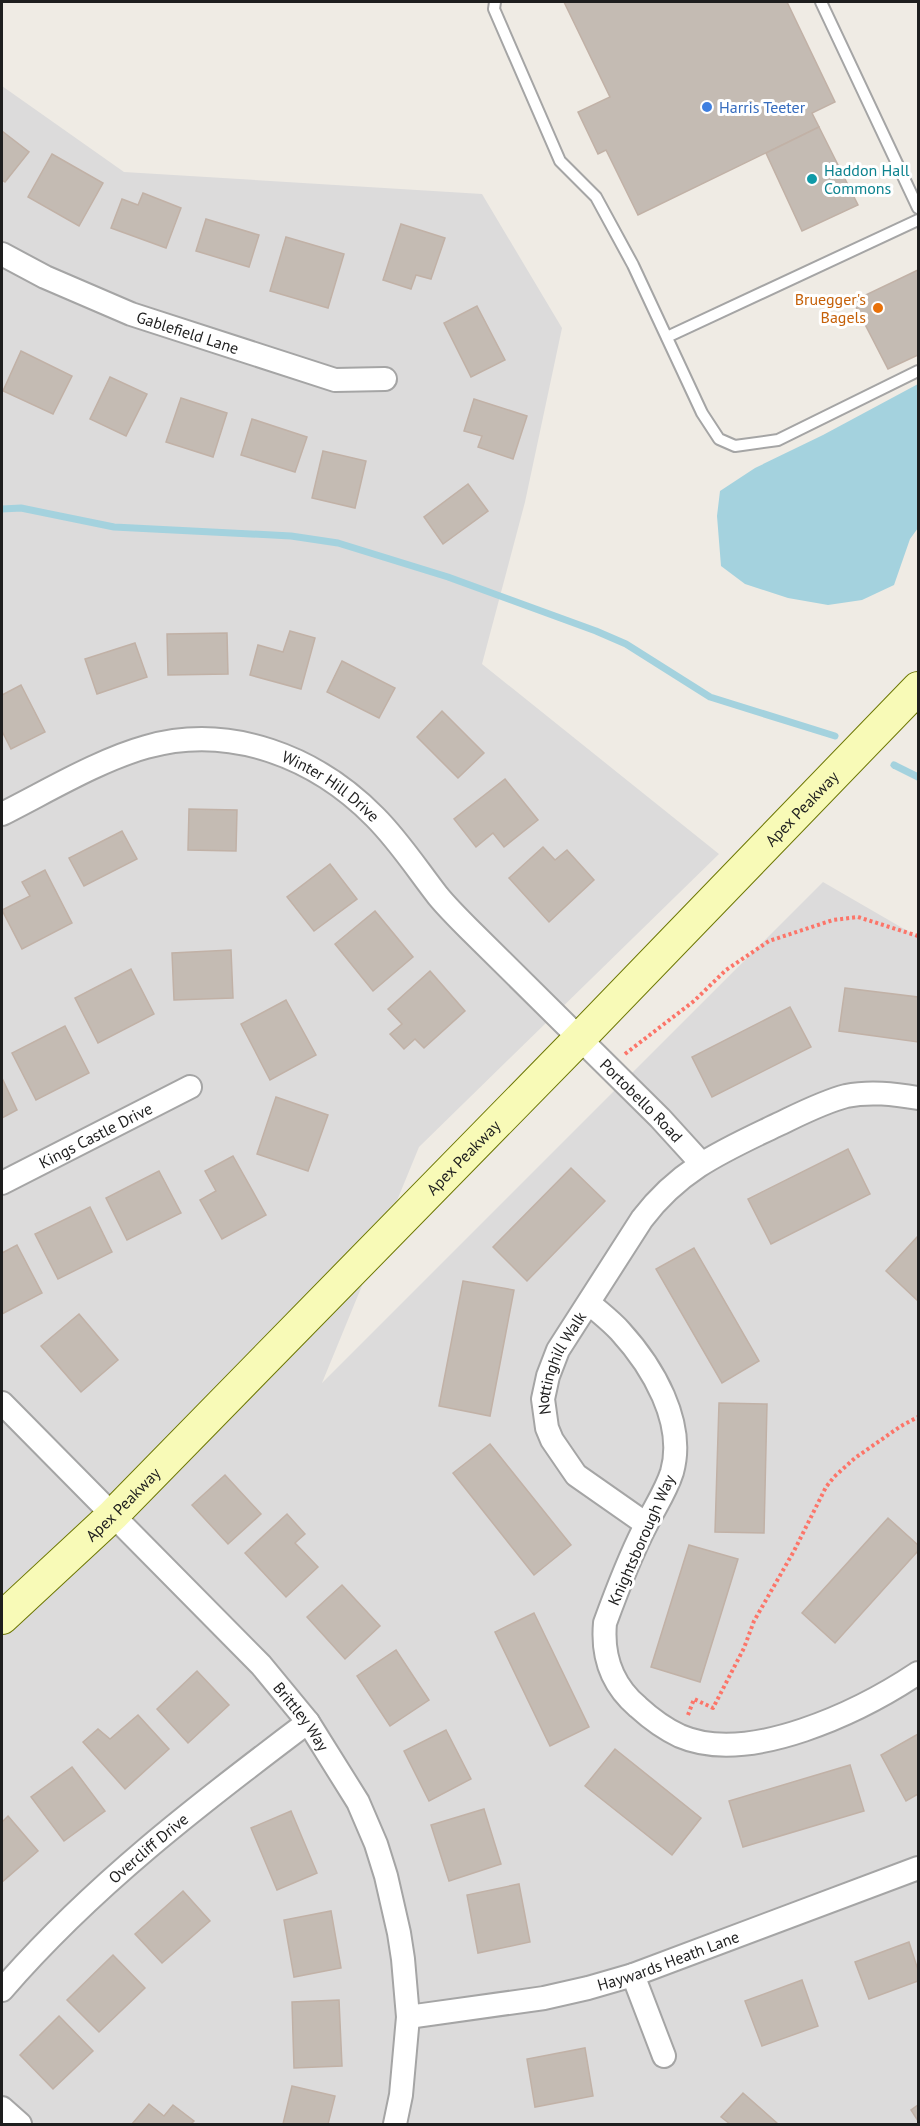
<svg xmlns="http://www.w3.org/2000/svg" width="920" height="2126" viewBox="0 0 920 2126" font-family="'PT Sans',sans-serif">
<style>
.residential{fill:#dcdbdb}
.water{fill:#a4d2de}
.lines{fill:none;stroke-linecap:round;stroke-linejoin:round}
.stream{stroke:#a4d2de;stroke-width:7}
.building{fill:#c4bbb3;stroke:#c1b1a6;stroke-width:1.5}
.lane-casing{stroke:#a5a5a5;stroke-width:14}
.street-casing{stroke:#a5a5a5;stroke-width:26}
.secondary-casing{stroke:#6d7703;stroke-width:34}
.path{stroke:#fc7569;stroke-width:4;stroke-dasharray:3 3;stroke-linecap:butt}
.lane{stroke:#fff;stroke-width:10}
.street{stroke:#fff;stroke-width:22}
.secondary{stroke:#f8fab7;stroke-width:32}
.shop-dot{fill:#3f7fe0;stroke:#fff;stroke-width:2}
.culture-dot{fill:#0f9aa8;stroke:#fff;stroke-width:2}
.food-dot{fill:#e8710a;stroke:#fff;stroke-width:2}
.labels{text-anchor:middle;stroke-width:6;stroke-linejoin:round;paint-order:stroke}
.shop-label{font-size:16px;fill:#366cbe;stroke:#fff;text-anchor:start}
.culture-label{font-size:16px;fill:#0d838f;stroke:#fff;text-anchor:start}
.food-label{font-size:16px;fill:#c56008;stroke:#fff;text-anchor:end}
.street-label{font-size:16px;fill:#1e1e1e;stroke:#fff}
</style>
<rect width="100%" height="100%" fill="#efebe4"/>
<path class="residential" d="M 2,86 L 124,172 L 482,194 L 562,328 L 525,502 L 482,664 L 719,854 L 419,1147 L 322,1383 L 823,882 L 918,937 L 918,2124 L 2,2124 Z"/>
<path class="water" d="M 918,384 L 918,528 L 910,539 L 894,585 L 862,600 L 828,605 L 788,598 L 745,584 L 721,566 L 717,516 L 720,491 L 755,468 L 823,435 Z"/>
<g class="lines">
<g class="stream">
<path d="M 2,509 L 21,508 L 114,527 L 291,536 L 338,543 L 448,577 L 596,631 L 626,644 L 710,697 L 835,736"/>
<path d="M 894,765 L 918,777"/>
</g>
</g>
<g class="building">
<path d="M 564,2 L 787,2 L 835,102 L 812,113 L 819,127 L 638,215 L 606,150 L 598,154 L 578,112 L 610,97 Z"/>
<path d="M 819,127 L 858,205 L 802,231 L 766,153 Z"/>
<path d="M 2,131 L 29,152 L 5,182 L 2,180 Z"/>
<path d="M 52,154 L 103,183 L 79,226 L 28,197 Z"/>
<path d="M 143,193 L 181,208 L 166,248 L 111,228 L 122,199 L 138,205 Z"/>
<path d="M 206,219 L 259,235 L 249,267 L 196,251 Z"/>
<path d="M 401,224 L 445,238 L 431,279 L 416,275 L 411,289 L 383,280 Z"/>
<path d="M 286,237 L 344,254 L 328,308 L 270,291 Z"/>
<path d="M 918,270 L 918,355 L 888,369 L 853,301 Z"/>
<path d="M 477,306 L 505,360 L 471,377 L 444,323 Z"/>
<path d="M 21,351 L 72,376 L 53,414 L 3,391 Z"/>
<path d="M 110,377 L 147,394 L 126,436 L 90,419 Z"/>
<path d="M 181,398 L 227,413 L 213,457 L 166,442 Z"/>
<path d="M 474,399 L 527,416 L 513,459 L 478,447 L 482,436 L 464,431 Z"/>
<path d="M 252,419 L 307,437 L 295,472 L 241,455 Z"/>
<path d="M 323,451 L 366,461 L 355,508 L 312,498 Z"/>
<path d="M 468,484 L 488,511 L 443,544 L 424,517 Z"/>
<path d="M 290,631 L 315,638 L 301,689 L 250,675 L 258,645 L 283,652 Z"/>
<path d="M 227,633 L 228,674 L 168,675 L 167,634 Z"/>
<path d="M 135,643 L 147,677 L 97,694 L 85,659 Z"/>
<path d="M 342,661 L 395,688 L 379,718 L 327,692 Z"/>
<path d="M 21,685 L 45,732 L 11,749 L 2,731 L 2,695 Z"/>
<path d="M 442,711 L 484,753 L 458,778 L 417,737 Z"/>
<path d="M 505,779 L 538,820 L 504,847 L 493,833 L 476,847 L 454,819 Z"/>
<path d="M 189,809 L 237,810 L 236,851 L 188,850 Z"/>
<path d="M 122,831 L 137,859 L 84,886 L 69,858 Z"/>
<path d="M 543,847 L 555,860 L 567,850 L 594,880 L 549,922 L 509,878 Z"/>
<path d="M 330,864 L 357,899 L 314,931 L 287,897 Z"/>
<path d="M 45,870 L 72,923 L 22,949 L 2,910 L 30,896 L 22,882 Z"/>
<path d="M 375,911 L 413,957 L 373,991 L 335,944 Z"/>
<path d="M 231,950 L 233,998 L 174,1000 L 172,953 Z"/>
<path d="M 131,969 L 154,1014 L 98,1043 L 75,998 Z"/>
<path d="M 430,971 L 465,1011 L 424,1048 L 415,1039 L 404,1049 L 390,1034 L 402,1024 L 388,1009 Z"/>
<path d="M 845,988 L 918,997 L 918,1042 L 839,1031 Z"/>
<path d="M 286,1000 L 316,1055 L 270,1080 L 241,1024 Z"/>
<path d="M 790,1007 L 811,1047 L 712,1097 L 692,1057 Z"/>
<path d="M 65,1026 L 89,1073 L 36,1100 L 12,1053 Z"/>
<path d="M 2,1078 L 17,1110 L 2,1118 Z"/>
<path d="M 276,1097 L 328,1115 L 308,1171 L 257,1154 Z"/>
<path d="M 848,1149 L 870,1194 L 771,1244 L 748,1199 Z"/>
<path d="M 233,1156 L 266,1215 L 222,1239 L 200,1200 L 216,1191 L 205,1171 Z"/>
<path d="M 571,1168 L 605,1201 L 527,1281 L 493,1247 Z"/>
<path d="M 159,1171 L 181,1213 L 127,1240 L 106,1198 Z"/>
<path d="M 90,1207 L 112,1252 L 58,1279 L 35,1234 Z"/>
<path d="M 918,1236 L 918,1301 L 886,1271 Z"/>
<path d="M 17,1245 L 42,1293 L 2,1314 L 2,1253 Z"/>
<path d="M 694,1248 L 759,1361 L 722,1383 L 656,1269 Z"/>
<path d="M 463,1281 L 514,1290 L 490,1416 L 439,1406 Z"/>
<path d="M 79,1314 L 118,1360 L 81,1392 L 41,1346 Z"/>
<path d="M 719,1403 L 767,1404 L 764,1533 L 715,1532 Z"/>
<path d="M 490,1444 L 571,1545 L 534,1575 L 453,1473 Z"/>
<path d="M 225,1475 L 261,1514 L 228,1544 L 192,1505 Z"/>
<path d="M 287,1514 L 305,1534 L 295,1543 L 318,1567 L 286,1597 L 245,1553 Z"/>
<path d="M 888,1518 L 918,1545 L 918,1551 L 835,1643 L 802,1613 Z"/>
<path d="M 689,1545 L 738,1559 L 700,1682 L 651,1667 Z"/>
<path d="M 342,1585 L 380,1626 L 345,1659 L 307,1617 Z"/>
<path d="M 534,1613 L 589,1727 L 550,1746 L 495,1632 Z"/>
<path d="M 396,1650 L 429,1700 L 390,1726 L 357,1676 Z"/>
<path d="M 197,1671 L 229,1705 L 188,1743 L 157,1709 Z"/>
<path d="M 138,1715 L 169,1749 L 125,1789 L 83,1742 L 98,1729 L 110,1739 Z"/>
<path d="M 446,1730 L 471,1779 L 429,1801 L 404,1751 Z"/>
<path d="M 918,1734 L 918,1794 L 906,1801 L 881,1755 Z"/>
<path d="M 615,1749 L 701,1818 L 672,1855 L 585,1786 Z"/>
<path d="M 850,1765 L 864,1811 L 743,1847 L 729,1801 Z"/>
<path d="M 72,1767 L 105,1811 L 64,1841 L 31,1797 Z"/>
<path d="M 484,1809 L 501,1864 L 449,1881 L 431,1825 Z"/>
<path d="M 291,1811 L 317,1873 L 277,1890 L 251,1828 Z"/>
<path d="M 8,1816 L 38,1851 L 2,1882 L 2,1822 Z"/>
<path d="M 519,1884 L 530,1942 L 478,1953 L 467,1895 Z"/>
<path d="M 183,1891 L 210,1921 L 162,1963 L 135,1934 Z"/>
<path d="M 331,1911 L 341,1968 L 294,1977 L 284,1920 Z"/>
<path d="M 909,1942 L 918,1970 L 918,1981 L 869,1999 L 855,1962 Z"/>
<path d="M 113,1955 L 145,1988 L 99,2032 L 67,2000 Z"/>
<path d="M 802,1980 L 818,2026 L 762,2046 L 745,2001 Z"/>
<path d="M 339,2000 L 342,2066 L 294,2068 L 292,2002 Z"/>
<path d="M 59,2016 L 93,2051 L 53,2089 L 20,2055 Z"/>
<path d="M 585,2048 L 593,2096 L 535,2107 L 527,2059 Z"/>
<path d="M 292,2086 L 335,2096 L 328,2124 L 283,2124 Z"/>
<path d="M 743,2093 L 778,2124 L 730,2124 L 721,2117 Z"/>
<path d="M 149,2104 L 164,2116 L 173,2105 L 194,2121 L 191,2124 L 132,2124 Z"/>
<path d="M 918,2105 L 918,2121 L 911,2110 Z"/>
</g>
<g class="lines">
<defs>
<g id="lane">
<path d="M 495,2 L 494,9 L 560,161 L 596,197 L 633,265 L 702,413 L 719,439 L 735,446 L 778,440 L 918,371"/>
<path d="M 821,2 L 918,208"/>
<path d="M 667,337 L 918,220"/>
</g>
<g id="street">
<path id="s1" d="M 2,254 L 45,277 L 131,314 L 335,380 L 385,379"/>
<path id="s2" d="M 2,814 C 46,792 99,760 146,747 C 230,723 316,757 375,817 C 399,841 417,869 438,896 C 447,907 458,918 469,929 L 660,1118 L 701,1163"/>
<path id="s3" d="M 2,1183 L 190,1087"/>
<path d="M 589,1303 C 599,1312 611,1321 620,1331 C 652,1366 686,1422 672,1472 C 666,1491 655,1507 646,1525 C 630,1556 617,1590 605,1623 C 602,1656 612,1685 638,1707 C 650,1718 665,1729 680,1736 C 749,1766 861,1711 918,1673"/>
<path id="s4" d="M 2,1403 L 261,1665 L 308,1722 L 358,1802 L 376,1844 L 386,1876 L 399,1933 L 403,1959 L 408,2017 L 401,2095 L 395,2124"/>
<path id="s5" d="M 646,1524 L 576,1475 L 552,1440 L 547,1428 L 543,1399 L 548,1376 L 558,1350 L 642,1219 C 681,1168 723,1151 779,1124 C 800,1114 823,1102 846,1096 C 870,1091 894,1094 918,1098"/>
<path d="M 633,1975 L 664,2056"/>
<path id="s6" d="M 2,1990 C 91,1887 199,1804 308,1722"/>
<path id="s7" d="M 408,2017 L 544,1998 L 588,1988 L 633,1975 L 918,1868"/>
<path d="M 2,2108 L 20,2124"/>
</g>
<g id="secondary">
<path id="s8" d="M 2,1618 L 113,1515 L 579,1039 L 918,688"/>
</g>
</defs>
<use href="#lane" class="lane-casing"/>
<use href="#street" class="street-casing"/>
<use href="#secondary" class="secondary-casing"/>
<g class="path">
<path d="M 625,1054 L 694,1001 L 726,970 L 769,941 L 833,920 L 858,917 L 918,936"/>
<path d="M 688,1715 L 694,1699 L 713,1708 L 744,1648 L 754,1621 L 794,1551 L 826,1487 L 834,1477 L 855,1458 L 901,1426 L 918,1417"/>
</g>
<use href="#lane" class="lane"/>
<use href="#street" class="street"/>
<use href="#secondary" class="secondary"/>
</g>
<circle class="shop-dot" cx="707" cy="107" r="6"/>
<circle class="culture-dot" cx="812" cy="179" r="6"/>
<circle class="food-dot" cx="878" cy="308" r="6"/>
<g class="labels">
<g class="shop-label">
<text x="719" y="113">Harris Teeter</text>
</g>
<g class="culture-label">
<text x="824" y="176">Haddon Hall<tspan x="824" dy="18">Commons</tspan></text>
</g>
<g class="food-label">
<text x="866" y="305">Bruegger's<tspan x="866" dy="18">Bagels</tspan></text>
</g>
<g class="street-label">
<text dy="6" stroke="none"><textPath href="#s1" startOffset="202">Gablefield Lane</textPath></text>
<text dy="6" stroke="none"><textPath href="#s2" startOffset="356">Winter Hill Drive</textPath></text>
<text dy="6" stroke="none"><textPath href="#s8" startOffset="1138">Apex Peakway</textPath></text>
<text dy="6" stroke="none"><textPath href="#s2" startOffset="800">Portobello Road</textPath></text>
<text dy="6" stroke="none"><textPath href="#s3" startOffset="105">Kings Castle Drive</textPath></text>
<text dy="6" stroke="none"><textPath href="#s8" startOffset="652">Apex Peakway</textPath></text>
<text dy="6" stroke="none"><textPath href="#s5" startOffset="210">Nottinghill Walk</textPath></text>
<text dy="6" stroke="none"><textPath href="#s8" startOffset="166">Apex Peakway</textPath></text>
<text transform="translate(641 1540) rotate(-66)" y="6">Knightsborough Way</text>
<text dy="6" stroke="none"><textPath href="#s4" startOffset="434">Brittley Way</textPath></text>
<text dy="6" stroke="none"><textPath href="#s6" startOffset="204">Overcliff Drive</textPath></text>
<text dy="6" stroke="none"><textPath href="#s7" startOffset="267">Haywards Heath Lane</textPath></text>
</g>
</g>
<rect width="920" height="2126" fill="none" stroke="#1e1e1e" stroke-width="6"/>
</svg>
